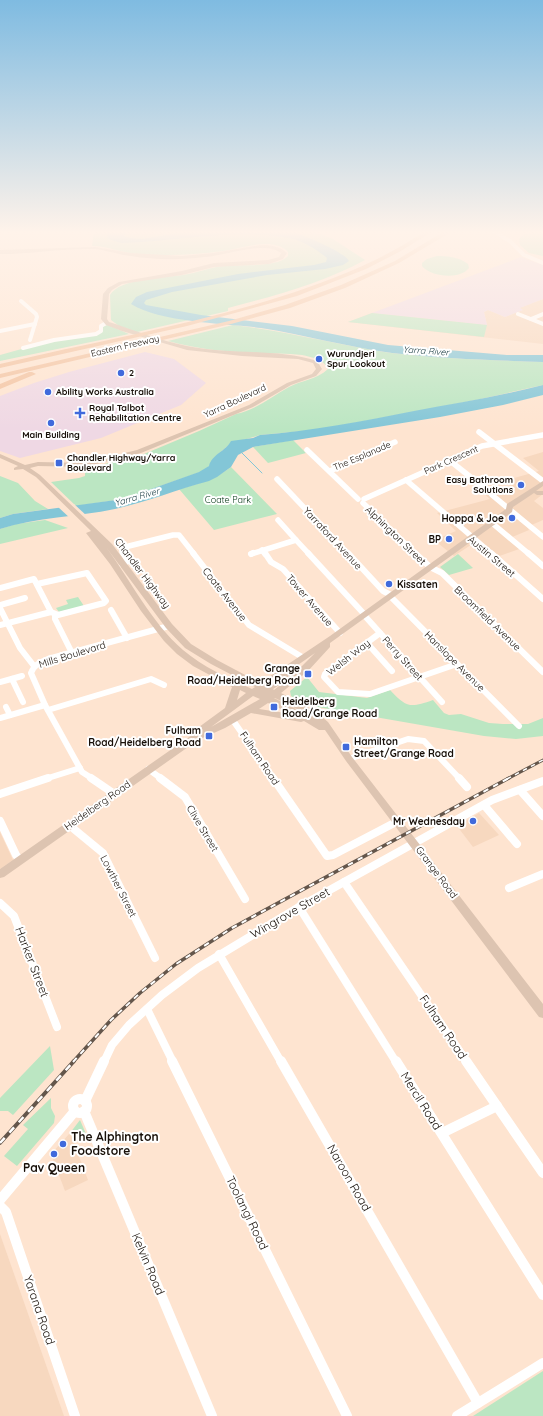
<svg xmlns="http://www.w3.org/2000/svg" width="543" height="1416" viewBox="0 0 543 1416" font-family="Quicksand,sans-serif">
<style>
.built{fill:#f7d8bf}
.medical{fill:#efd8e4}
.green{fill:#bbe6c2}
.water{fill:#83c6d7}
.pier{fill:#fee4d0}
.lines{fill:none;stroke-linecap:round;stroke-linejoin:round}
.stream{stroke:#83c6d7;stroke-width:1}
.minor-far4{stroke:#fff;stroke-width:4}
.minor-far3{stroke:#fff;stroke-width:5.5}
.minor-far2{stroke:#fff;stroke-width:6}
.minor-far1{stroke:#fff;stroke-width:8}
.minor{stroke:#fff;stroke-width:10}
.major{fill:#ddc4b1;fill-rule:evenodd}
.highway{fill:#f3c4a2;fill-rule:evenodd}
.rail-far2-casing{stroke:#64564b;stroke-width:3}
.rail-far1-casing{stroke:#64564b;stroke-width:3.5}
.rail-casing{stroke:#64564b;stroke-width:4}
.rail-far2{stroke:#fff;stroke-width:1.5;stroke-dasharray:4.5;stroke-linecap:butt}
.rail-far1{stroke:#fff;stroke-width:2;stroke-dasharray:5.5;stroke-linecap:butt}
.rail{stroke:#fff;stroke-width:2.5;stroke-dasharray:7;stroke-linecap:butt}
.poi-dot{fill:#406adc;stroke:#fff;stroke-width:1.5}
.labels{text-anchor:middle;stroke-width:4;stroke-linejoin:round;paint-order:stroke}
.far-street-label{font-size:9px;fill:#170f08;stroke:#fff}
.far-water-label{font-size:9px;font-style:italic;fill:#15373e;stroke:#fff}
.far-poi-label{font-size:9px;font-weight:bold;fill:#170f08;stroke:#fff;text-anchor:start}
.far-park-label{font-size:9px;fill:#003412;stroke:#fff}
.poi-label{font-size:10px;font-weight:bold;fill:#170f08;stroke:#fff;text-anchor:end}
.street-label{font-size:10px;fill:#170f08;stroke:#fff}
.near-street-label{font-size:12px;fill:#170f08;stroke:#fff}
.near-poi-label{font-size:12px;font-weight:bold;fill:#170f08;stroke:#fff;text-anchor:start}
</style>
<rect width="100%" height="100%" fill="#fee4d0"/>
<g class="built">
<path d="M 543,299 L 543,344 L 348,322 L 372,313 L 487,325 L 484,312 L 488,310 L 505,317 L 523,310 L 519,308 Z"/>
<path d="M 543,452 L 543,494 L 534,501 L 543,508 L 543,520 L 527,527 L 529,530 L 510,538 L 522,548 L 491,559 L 474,543 L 454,556 L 434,540 L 456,531 L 437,513 L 490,499 L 483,493 L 512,485 L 507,480 L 539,471 L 523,458 Z"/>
<path d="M 479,813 L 499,835 L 473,847 L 457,826 Z"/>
<path d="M 0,832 L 13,860 L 0,869 Z"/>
<path d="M 70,1133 L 88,1180 L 65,1191 L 51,1154 Z"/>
<path d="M 0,1234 L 64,1416 L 0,1416 Z"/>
</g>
<g class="medical">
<path d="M 521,257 L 543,265 L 543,299 L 520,308 L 523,310 L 505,317 L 488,310 L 484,312 L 487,325 L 372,313 Z"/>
<path d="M 145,352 L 174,359 L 206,383 L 181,405 L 101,438 L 20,458 L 0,451 L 0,396 L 34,383 L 69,372 Z"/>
</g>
<g class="green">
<path d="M 94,232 L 316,232 L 333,239 L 365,260 C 323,283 274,296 228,308 L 228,311 L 137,332 L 119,326 L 111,320 L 110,295 C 120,278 164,278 183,275 C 197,273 210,267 225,266 C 241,264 277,268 288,256 L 288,252 C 273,236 241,249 223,251 C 195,255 166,256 137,254 C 122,253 108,246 92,246 Z"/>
<path d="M 543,232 L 543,256 L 529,253 L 520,245 L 519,239 C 525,232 534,232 543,232 Z"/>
<path d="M 437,256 C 448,256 459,257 468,264 L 469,268 C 460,280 431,277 422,266 L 422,263 L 427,259 Z"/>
<path d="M 372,313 L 487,325 L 484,337 L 348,322 Z"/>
<path d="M 108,325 L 129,334 L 0,361 L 0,355 L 43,343 L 100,333 L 103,330 L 102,326 Z"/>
<path d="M 233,325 C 286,331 338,345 391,353 C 441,359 493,360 543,362 L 543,385 L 476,400 L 365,421 L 314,430 L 260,435 L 243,440 L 230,444 L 218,454 L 206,470 L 123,499 L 76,506 L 51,482 L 79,478 L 85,476 L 85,473 L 89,468 L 144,454 L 199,431 L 236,414 C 256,410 271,397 289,387 C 302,380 316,380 328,369 C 324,359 311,357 302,355 C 287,353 271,354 256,353 C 227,352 196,349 168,341 Z"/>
<path d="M 293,440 L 306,453 L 268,463 L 253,447 Z"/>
<path d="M 231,467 L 277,514 L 214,530 L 179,489 C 201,483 212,481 231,467 Z"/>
<path d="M 0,476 L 18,483 L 35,501 L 48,509 L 13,514 L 0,518 Z"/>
<path d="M 45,520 L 68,528 L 0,544 L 0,529 L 16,524 Z"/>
<path d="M 458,554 L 473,568 L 449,575 L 440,567 Z"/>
<path d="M 78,597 L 84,606 L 59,612 L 56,608 L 68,604 L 66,600 Z"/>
<path d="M 307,677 L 319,692 L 367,698 L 390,690 C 407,708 410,708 433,700 L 444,713 L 449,715 L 461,714 L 489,723 L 503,724 L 528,724 L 543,718 L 543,736 L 516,739 L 484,736 L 306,705 L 291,696 L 290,691 Z"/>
<path d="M 50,1046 L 54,1070 L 13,1115 L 8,1111 L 0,1111 L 0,1098 Z"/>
<path d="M 51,1098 L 51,1108 L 55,1116 L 54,1123 L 17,1166 L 4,1156 L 28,1129 L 23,1125 Z"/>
<path d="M 80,1120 L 89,1141 L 70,1133 Z"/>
<path d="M 543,1371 L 543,1416 L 473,1416 Z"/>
</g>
<g class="water">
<path d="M 108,232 L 126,232 L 124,236 L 130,238 L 142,239 L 185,232 L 293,232 C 305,236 343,251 349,261 L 343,265 L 325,269 L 267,275 L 172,292 L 146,300 L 144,303 L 146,305 L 201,315 L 292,326 L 388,345 L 507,355 L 543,355 L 543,362 C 493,360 442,359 392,353 C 348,347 305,335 261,328 C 224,323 162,323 131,304 L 136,297 L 147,292 L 238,274 L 314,265 L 326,262 L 327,258 C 319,251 303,241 293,239 C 240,227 176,242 122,243 L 114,241 L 107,238 Z"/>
<path d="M 543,385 L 543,395 L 503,405 L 440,417 L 253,447 L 238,455 L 231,467 L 217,477 L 209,481 C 178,489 147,502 115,509 C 77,517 37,517 0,529 L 0,518 L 13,514 L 123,499 L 199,472 L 209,466 C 212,454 226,451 231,441 L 253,438 L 260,435 C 312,431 363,421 414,411 C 457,403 501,396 543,385 Z"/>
</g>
<path class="pier" d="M 74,504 L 87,516 L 71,519 L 57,506 Z"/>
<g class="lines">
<path class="stream" d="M 241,452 L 262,473"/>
<g class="minor-far4">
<path d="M 495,232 L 510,241 L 524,255 L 543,263"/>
<path d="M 21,301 L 36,314 L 37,317 L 30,340"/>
<path d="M 518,314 L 543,324"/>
<path d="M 531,319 L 543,314"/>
<path d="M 0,331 L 35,324"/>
<path d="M 23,348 L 54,340 L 96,334 L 101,331 L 101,326 L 106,323"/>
</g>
<g class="minor-far3">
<path d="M 479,432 L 543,481"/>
<path d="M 307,450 L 358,499"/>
<path d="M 449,460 L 492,494"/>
<path d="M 330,471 L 395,442"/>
<path d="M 277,479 L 348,554"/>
<path d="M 406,480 L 492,554"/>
<path d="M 492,495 L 543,537"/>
<path d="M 364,499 L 482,446 L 543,435"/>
<path d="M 363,503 L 416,554"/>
<path d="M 492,523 L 529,554"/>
<path d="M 296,540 L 309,554"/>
<path d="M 262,550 L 265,554"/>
<path d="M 124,554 L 122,552 L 125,547 L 173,535 L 179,535 L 194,554"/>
<path d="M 251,554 L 296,540 L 278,520"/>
</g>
<g class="minor-far2">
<path d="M 193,553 L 249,625 L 302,657"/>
<path d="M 265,553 L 271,562 L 283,569 L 340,633"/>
<path d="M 308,553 L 365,615"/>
<path d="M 348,553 L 383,591 L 391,595"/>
<path d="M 415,553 L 430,567 L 442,573 L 543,672"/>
<path d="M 491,553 L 543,599"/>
<path d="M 528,553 L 543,566"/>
<path d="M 251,554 L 253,553"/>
<path d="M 122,564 L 128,561 L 123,553"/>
<path d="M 0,588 L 34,579 L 51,612"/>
<path d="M 390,596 L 519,726"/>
<path d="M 0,605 L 25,598"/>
<path d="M 0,608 L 20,648 L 34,666"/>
<path d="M 111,610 L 127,638"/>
<path d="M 55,615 L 55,619 L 72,653"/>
<path d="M 364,615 L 442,702"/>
<path d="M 0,625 L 51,612 L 58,615 L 104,603 L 106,601 L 87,573 L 37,584"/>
<path d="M 380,633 L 325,674 L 324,677 L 338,692 L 370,694 L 457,664"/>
<path d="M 367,643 L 392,671"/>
<path d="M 12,679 L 23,702"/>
<path d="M 0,682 L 22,676"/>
<path d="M 6,707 L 10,715"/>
<path d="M 48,710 L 151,679 L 164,685"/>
<path d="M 0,718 L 45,705"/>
<path d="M 232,719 L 274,779"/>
<path d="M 349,759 L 408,739 L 424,741 L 460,779"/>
<path d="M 148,769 L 162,779"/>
<path d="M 45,779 L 80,768"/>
<path d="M 93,779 L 82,772 L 45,705 L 31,673 C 34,665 40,662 48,659 L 169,626"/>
</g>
<g class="minor-far1">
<path d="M 91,778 L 113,793"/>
<path d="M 160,778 L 185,797 L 245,899"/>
<path d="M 273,778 L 327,856 L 333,855 L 398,821"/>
<path d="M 459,778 L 467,787"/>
<path d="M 520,790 L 543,816"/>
<path d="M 0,794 L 48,778"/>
<path d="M 484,805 L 517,844"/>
<path d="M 0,821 L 16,855 L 20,860"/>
<path d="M 69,825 L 103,853 L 155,958"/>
<path d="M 344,882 L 467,1062"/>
<path d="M 509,888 L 543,874"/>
<path d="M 0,903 L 14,916 L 57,1027"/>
<path d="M 299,907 L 396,1062"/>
<path d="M 219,954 L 281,1062"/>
<path d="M 147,1009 L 173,1062"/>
<path d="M 104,1062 L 112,1045 L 129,1025 L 162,995 L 198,968 L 299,907 L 492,800 L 543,781"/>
</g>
<g class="minor">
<path d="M 172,1061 L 347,1416"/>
<path d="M 281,1061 L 478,1403"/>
<path d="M 396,1061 L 543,1295"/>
<path d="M 466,1061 L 543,1173"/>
<circle cx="80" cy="1106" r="7"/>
<path d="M 85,1101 L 104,1061"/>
<path d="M 84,1111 L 212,1416"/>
<path d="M 442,1133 L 497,1106"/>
<path d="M 0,1200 L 75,1111"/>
<path d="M 0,1206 L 6,1212 L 75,1416"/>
<path d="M 457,1416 L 543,1363"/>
</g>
<path class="major" d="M 261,245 C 271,245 279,246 287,253 L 283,259 L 269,264 L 214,267 L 182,275 L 122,284 L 112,290 L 109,294 L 107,319 L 109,322 C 134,330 161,341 187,346 C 230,355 276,348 317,361 L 322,369 L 316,376 L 291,385 L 253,407 L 141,453 L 84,467 L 38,466 L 30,468 L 40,475 L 112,544 L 172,624 L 191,644 L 217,660 L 260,683 L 330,636 L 506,509 L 507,504 L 543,481 L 543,486 L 536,491 L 543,491 L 543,495 L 537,495 L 534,493 L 513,507 L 512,512 L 330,643 L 330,647 L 308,671 L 281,693 L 315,711 L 328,722 L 352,757 L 543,1004 L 543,1018 L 539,1017 L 346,761 L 325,730 L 319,730 L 304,721 L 301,722 L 251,713 L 225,728 L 198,740 L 4,877 L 0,878 L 0,869 L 192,735 L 199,727 L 225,708 L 232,687 L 193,666 L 177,654 L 164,641 L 141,611 L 110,564 L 86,533 L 91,531 L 36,477 L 23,469 L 14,470 L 14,468 L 18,466 L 0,458 L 0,454 L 25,465 L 38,462 L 84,463 L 137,450 L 249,405 L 287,383 L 312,374 L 316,369 L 313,363 L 298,359 L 242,356 L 187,350 L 122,331 L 106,325 L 101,319 L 103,294 L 108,288 L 119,282 L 182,271 L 214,263 L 268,260 L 279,257 L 281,253 C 265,240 225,256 204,257 C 180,260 155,260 131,256 C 119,255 107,250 95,249 C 63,248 32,254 0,254 L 0,250 L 95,247 L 131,253 L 182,256 L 213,253 ZM 106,547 L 166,628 L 185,648 L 211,664 L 255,687 L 252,689 C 228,678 203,667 183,650 C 151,622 131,581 106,547 ZM 315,653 L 296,672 L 292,670 L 285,674 ZM 284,682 L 274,690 L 273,689 ZM 240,690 L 246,693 L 237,700 ZM 253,696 L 260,699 L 211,727 ZM 274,698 L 275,698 L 309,715 L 310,716 ZM 268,703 L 292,714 L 259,709 Z"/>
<g class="highway">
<path d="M 424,232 L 432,232 L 399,252 L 366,269 L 297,296 L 187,326 L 0,368 L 0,364 C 120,335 246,317 360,267 C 383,257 404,245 424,232 Z"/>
<path d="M 443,232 L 451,232 L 399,263 L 345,288 L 290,308 L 231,324 L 0,378 L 0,374 L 229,321 L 285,305 L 341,285 L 395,261 Z"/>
<path d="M 29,372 L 32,372 L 36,374 L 0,389 L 0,384 Z"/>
</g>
<defs>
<path id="rail-far2" d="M 507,779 L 543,760"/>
<path id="rail-far1" d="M 73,1062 L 111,1020 L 140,993 L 176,964 L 232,928 L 509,778"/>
<path id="rail" d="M 0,1143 L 74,1061"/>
</defs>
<use href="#rail-far2" class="rail-far2-casing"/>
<use href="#rail-far1" class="rail-far1-casing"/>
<use href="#rail" class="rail-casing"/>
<use href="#rail-far2" class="rail-far2"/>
<use href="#rail-far1" class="rail-far1"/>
<use href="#rail" class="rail"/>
</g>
<linearGradient id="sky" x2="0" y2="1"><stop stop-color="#7fbbe1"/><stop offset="0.54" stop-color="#fff3ea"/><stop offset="1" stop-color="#fff3ea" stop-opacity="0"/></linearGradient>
<rect width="543" height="430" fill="url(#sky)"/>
<g class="poi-dot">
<circle cx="319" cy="359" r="4"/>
<circle cx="121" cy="373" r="4"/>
<circle cx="48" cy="392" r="4"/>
<path d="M78 407h4v4h4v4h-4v4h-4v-4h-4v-4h4z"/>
<circle cx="51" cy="423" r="4"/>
<rect x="55" y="459" width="8" height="8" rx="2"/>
<circle cx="521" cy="485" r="4"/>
<circle cx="512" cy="518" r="4"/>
<circle cx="449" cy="539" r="4"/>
<circle cx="389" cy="584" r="4"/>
<rect x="304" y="670" width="8" height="8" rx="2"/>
<rect x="270" y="703" width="8" height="8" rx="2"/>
<rect x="205" y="732" width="8" height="8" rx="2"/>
<rect x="342" y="743" width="8" height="8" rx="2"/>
<circle cx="473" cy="821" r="4"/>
<circle cx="63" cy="1144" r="4"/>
<circle cx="54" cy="1154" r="4"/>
</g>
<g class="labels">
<g class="far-street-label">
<text transform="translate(125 346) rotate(-13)" y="3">Eastern Freeway</text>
<text transform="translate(235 401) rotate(-25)" y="3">Yarra Boulevard</text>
<text transform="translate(362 456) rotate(-23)" y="3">The Esplanade</text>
<text transform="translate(451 460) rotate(-24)" y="3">Park Crescent</text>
</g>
<g class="far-water-label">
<text transform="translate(426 351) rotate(4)" y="3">Yarra River</text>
<text transform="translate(137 497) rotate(-16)" y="3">Yarra River</text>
</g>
<g class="far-poi-label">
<text x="327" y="357">Wurundjeri<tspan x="327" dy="10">Spur Lookout</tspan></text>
<text x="129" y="376">2</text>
<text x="56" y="395">Ability Works Australia</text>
<text x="89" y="411">Royal Talbot<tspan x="89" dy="10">Rehabilitation Centre</tspan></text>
<text x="51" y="438" text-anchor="middle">Main Building</text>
<text x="67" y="461">Chandler Highway/Yarra<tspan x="67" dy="10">Boulevard</tspan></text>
<text x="513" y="483" text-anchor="end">Easy Bathroom<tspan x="513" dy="10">Solutions</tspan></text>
</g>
<g class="far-park-label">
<text x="228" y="503">Coate Park</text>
</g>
<g class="poi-label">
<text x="504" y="522">Hoppa &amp; Joe</text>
<text x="441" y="543">BP</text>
<text x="397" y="588" text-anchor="start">Kissaten</text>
<text x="300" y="672">Grange<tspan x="300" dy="12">Road/Heidelberg Road</tspan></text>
<text x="282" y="705" text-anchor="start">Heidelberg<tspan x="282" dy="12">Road/Grange Road</tspan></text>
<text x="201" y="734">Fulham<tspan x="201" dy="12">Road/Heidelberg Road</tspan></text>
<text x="354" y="745" text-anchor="start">Hamilton<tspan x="354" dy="12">Street/Grange Road</tspan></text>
<text x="465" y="825">Mr Wednesday</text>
</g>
<g class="street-label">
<text transform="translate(396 535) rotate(44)" y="4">Alphington Street</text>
<text transform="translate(333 538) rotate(47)" y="4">Yarraford Avenue</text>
<text transform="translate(492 556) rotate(40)" y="4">Austin Street</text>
<text transform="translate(143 573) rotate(53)" y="4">Chandler Highway</text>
<text transform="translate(225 594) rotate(52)" y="4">Coate Avenue</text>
<text transform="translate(310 600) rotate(49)" y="4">Tower Avenue</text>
<text transform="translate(488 618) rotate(44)" y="4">Broomfield Avenue</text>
<text transform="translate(72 654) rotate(-17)" y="4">Mills Boulevard</text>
<text transform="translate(348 657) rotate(-38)" y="4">Welsh Way</text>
<text transform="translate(403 658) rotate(48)" y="4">Perry Street</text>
<text transform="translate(455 661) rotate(45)" y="4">Hanslope Avenue</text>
<text transform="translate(260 758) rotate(56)" y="4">Fulham Road</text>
<text transform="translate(97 805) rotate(-35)" y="4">Heidelberg Road</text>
<text transform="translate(203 828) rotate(59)" y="4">Clive Street</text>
<text transform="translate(437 872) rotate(53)" y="4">Grange Road</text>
<text transform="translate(119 886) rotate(63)" y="4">Lowther Street</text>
</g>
<g class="near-street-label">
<text transform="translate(290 913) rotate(-30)" y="4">Wingrove Street</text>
<text transform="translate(32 962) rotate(69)" y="4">Harker Street</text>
<text transform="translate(443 1027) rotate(56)" y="4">Fulham Road</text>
<text transform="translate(421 1101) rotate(58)" y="4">Mercil Road</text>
<text transform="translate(349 1178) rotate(60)" y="4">Naroon Road</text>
<text transform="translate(247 1213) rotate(64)" y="4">Toolangi Road</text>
<text transform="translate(148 1264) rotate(67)" y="4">Kelvin Road</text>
<text transform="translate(39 1310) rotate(71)" y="4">Yarana Road</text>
</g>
<g class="near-poi-label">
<text x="71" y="1141">The Alphington<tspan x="71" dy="14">Foodstore</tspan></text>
<text x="54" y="1172" text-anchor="middle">Pav Queen</text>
</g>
</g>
</svg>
